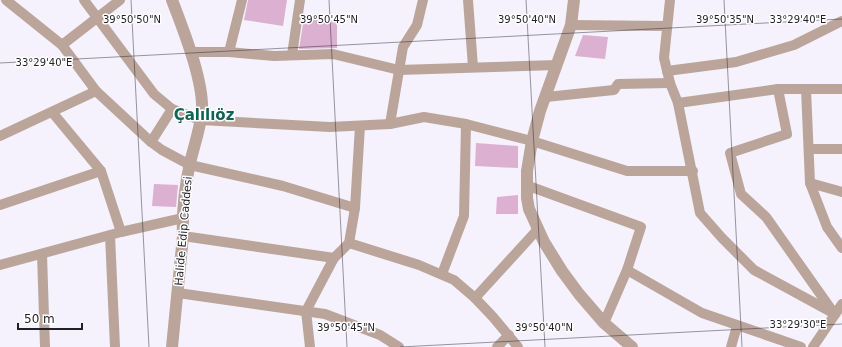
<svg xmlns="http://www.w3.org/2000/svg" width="842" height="347" viewBox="0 0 842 347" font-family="'DejaVu Sans',sans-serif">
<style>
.building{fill:#dbb0d0}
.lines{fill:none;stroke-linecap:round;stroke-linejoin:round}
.minor{stroke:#bba59b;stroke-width:10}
.tertiary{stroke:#bba59b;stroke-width:12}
.ticks{fill:none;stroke:#211f27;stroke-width:1;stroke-opacity:0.45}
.labels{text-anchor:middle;stroke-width:3;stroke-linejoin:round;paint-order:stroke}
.street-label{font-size:11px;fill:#211f27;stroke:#fff}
.district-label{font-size:15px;font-weight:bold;fill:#106453;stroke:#fff}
.ticks-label{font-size:10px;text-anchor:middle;fill:#211f27;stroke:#fff;stroke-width:3;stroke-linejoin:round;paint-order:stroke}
</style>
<rect width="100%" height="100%" fill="#f5f2fe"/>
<g class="building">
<path d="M 248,0 L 287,0 L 283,26 L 244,20 Z"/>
<path d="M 304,18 L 337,22 L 337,48 L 299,49 Z"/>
<path d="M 583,35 L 608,37 L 605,59 L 575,56 Z"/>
<path d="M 476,143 L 518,146 L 518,168 L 475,166 Z"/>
<path d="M 154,184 L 178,185 L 176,207 L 152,206 Z"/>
<path d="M 518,195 L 518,214 L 496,214 L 497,197 Z"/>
</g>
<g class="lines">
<g class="minor">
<path d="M 6,0 L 62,45 L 96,91 L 151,142 L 162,150 L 190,165 L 283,186 L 355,208"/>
<path d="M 84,0 L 154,94 L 172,109"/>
<path d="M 468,0 L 473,67"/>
<path d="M 670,0 L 664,58 L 670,83 L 678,103 L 700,213 L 722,238 L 754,270 L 835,314"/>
<path d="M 571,25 L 667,26"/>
<path d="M 62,45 L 120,0"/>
<path d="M 190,52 L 229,52 L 274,56 L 333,54 L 399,70 L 557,65"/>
<path d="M 229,52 L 242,0"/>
<path d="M 292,55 L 300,0"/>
<path d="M 667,71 L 736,62 L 794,45 L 842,21"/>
<path d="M 778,89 L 787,134 L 730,153 L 741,194 L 766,217 L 833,312"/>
<path d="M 806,89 L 810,183 L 827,227 L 842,248"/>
<path d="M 546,97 L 614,90 L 618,84 L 670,83"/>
<path d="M 678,103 L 778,89 L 842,89"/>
<path d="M 52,112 L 101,171 L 121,232"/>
<path d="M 390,124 L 403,47 L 417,25 L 423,0"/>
<path d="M 0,136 L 96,91"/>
<path d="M 151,142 L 172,109 L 200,120 L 330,127 L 390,124 L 424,117 L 466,124 L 532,141 L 627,171 L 693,171"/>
<path d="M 809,149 L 842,149"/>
<path d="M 810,183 L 842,192"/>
<path d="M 526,185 L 641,227 L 627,270 L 604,323"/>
<path d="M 0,205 L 101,171"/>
<path d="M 110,235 L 115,347"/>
<path d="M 183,236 L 334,258"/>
<path d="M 349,243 L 419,265 L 454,280 L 475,298 L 493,317 L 518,347"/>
<path d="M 42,254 L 45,347"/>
<path d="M 0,265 L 121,232 L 183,218"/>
<path d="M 627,270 L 702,313 L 801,347"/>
<path d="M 442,274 L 464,216 L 466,124"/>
<path d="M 178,293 L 325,314 L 380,335 L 399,347"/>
<path d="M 475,298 L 538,229"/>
<path d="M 310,347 L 306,311 L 334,258 L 349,243 L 355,208 L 360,126"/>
<path d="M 497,347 L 509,335"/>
<path d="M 731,347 L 737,326"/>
<path d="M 813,347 L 842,304"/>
</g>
<g class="tertiary">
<path d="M 172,0 C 183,29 204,81 202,112 C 200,129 194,146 190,163 C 185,186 182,212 183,236 L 172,347"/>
<path d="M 574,0 L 571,25 L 540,111 L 532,141 L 527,171 L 527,198 L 529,209 L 544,242 L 562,271 L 579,294 L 604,323 L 632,347"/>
</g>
</g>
<path class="ticks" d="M 131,0 L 149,347M 329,0 L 347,347M 526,0 L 545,347M 724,0 L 742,347M 0,63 L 842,19M 400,347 L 842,324"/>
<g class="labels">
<g class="street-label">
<text transform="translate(183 231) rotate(-85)" y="4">Halide Edip Caddesi</text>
</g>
<g class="district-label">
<text x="204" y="120">Çalılıöz</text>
</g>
</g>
<g class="ticks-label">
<text x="798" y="23">33°29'40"E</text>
<text x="132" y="23">39°50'50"N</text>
<text x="329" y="23">39°50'45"N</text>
<text x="527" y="23">39°50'40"N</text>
<text x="725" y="23">39°50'35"N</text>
<text x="44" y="66">33°29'40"E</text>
<text x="798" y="328">33°29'30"E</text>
<text x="346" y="331">39°50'45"N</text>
<text x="544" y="331">39°50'40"N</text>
</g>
<path d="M18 323v6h64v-6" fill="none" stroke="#211f27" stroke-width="2"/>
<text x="24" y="323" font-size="12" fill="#211f27" stroke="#ffffff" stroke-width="3" paint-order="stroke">50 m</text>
</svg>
